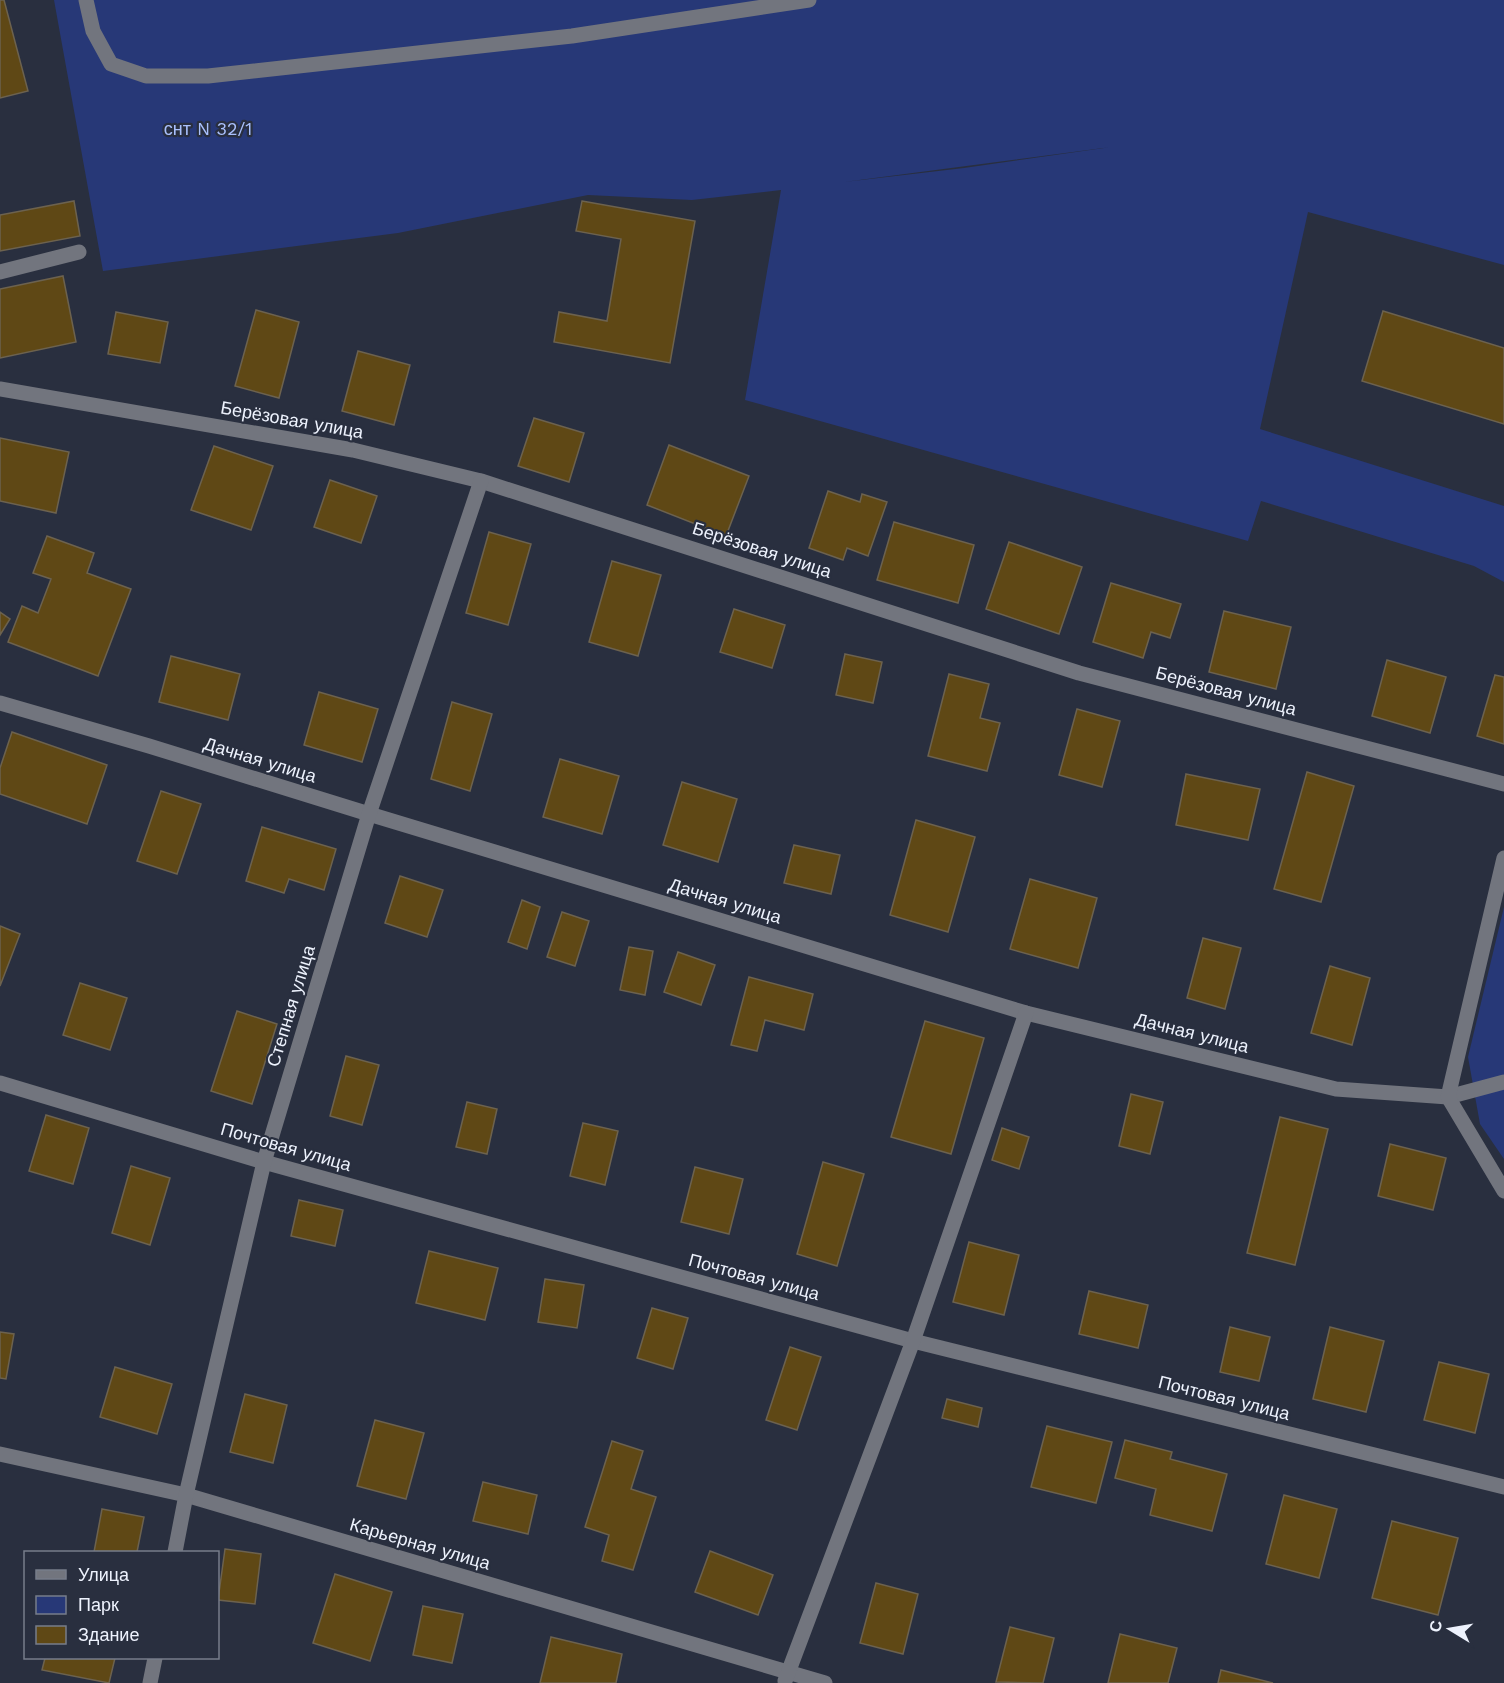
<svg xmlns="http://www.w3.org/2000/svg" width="1504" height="1683" viewBox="0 0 1504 1683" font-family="'Work Sans',sans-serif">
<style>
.green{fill:#273877;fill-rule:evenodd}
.building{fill:#5f4815;stroke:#6c624f;stroke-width:1.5}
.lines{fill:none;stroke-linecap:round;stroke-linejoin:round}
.minor{stroke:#72757e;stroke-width:15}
.labels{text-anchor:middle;stroke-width:4.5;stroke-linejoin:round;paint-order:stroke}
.park-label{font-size:18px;fill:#a9c0fd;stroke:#292f3f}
.street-label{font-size:18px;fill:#edf2fd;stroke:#292f3f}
</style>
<rect width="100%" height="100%" fill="#292f3f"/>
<g class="green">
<path d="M 54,0 L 1504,0 L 1504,265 L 1308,212 L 1260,429 L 1504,506 L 1504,582 L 1474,566 L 1261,501 L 1248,541 L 745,400 L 781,190 L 692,200 L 588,195 L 398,233 L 103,271 ZM 1111,147 L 964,168 L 844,182 Z"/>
<path d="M 1504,907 L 1504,1159 L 1480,1124 L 1468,1057 Z"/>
</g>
<g class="building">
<path d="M 0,0 L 4,0 L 28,91 L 0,98 Z"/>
<path d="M 74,201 L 80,236 L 0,251 L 0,215 Z"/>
<path d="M 582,201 L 695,221 L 670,363 L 554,342 L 559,312 L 607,321 L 621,239 L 576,231 Z"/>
<path d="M 63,276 L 76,342 L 0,358 L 0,289 Z"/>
<path d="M 256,310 L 299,322 L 279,398 L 235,386 Z"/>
<path d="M 1383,311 L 1504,348 L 1504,424 L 1362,381 Z"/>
<path d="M 116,312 L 168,322 L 160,363 L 108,354 Z"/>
<path d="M 358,351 L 410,365 L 394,425 L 342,411 Z"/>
<path d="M 534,418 L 584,433 L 569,482 L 518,466 Z"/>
<path d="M 0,438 L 69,452 L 56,513 L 0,501 Z"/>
<path d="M 669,445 L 749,476 L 726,536 L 647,505 Z"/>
<path d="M 214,446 L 273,466 L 251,530 L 191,510 Z"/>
<path d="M 330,480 L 377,496 L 361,543 L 314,527 Z"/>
<path d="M 828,491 L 860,502 L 862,494 L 887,502 L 868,556 L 847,548 L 843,560 L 809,548 Z"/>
<path d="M 894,522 L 974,545 L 958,603 L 877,580 Z"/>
<path d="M 489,532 L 531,544 L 508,625 L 466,613 Z"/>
<path d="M 47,536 L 94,553 L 87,573 L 131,589 L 98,676 L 8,642 L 22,606 L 38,613 L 51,579 L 33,573 Z"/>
<path d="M 1009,542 L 1082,567 L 1059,634 L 986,609 Z"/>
<path d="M 612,561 L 661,575 L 638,656 L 589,642 Z"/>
<path d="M 1111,583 L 1181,604 L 1170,638 L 1151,632 L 1143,658 L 1093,642 Z"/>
<path d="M 734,609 L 785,625 L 772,668 L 720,652 Z"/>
<path d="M 1224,611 L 1291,627 L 1276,689 L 1209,672 Z"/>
<path d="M 0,612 L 10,619 L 0,635 Z"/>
<path d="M 845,654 L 882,662 L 873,703 L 836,695 Z"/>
<path d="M 171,656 L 240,674 L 228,720 L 159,702 Z"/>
<path d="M 1387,660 L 1446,677 L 1430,733 L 1372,716 Z"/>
<path d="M 949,674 L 989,684 L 980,718 L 1000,723 L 987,771 L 928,756 Z"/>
<path d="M 1495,675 L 1504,677 L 1504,744 L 1477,736 Z"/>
<path d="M 319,692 L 378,709 L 362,762 L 304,745 Z"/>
<path d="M 452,702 L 492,714 L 470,791 L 431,779 Z"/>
<path d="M 1077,709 L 1120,721 L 1102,787 L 1059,775 Z"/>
<path d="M 12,732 L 107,765 L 87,824 L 0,794 L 0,768 Z"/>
<path d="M 560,759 L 619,776 L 602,834 L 543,817 Z"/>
<path d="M 1307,772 L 1354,786 L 1321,902 L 1274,889 Z"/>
<path d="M 1186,774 L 1260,789 L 1248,840 L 1176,825 Z"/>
<path d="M 682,782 L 737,799 L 718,862 L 663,845 Z"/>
<path d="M 161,791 L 201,804 L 177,874 L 137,861 Z"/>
<path d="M 916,820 L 975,837 L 948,932 L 890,915 Z"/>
<path d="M 262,827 L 336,849 L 324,890 L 289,879 L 284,893 L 246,881 Z"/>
<path d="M 794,845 L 840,855 L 831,894 L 784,883 Z"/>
<path d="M 400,876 L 443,890 L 427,937 L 385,923 Z"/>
<path d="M 1030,879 L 1097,898 L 1078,968 L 1010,949 Z"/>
<path d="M 522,900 L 540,907 L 527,949 L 508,942 Z"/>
<path d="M 562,912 L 589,921 L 575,966 L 547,957 Z"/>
<path d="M 0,926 L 20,934 L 0,986 Z"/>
<path d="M 1203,938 L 1241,948 L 1225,1009 L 1187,998 Z"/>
<path d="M 629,947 L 653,951 L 645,995 L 620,990 Z"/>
<path d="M 678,952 L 715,965 L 701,1005 L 664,992 Z"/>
<path d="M 1330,966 L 1370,978 L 1352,1045 L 1311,1033 Z"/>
<path d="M 749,977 L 813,994 L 804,1030 L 765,1020 L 757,1051 L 731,1045 Z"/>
<path d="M 80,983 L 127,998 L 110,1050 L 63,1035 Z"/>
<path d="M 237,1011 L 277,1024 L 252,1104 L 211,1091 Z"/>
<path d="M 925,1021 L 984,1038 L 951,1154 L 891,1137 Z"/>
<path d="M 346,1056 L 379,1065 L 362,1125 L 330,1116 Z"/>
<path d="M 1131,1094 L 1163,1102 L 1150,1154 L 1119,1146 Z"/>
<path d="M 467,1102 L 497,1109 L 487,1154 L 456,1147 Z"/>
<path d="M 46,1115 L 89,1128 L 73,1184 L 29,1171 Z"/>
<path d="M 1280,1117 L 1328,1129 L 1295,1265 L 1247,1253 Z"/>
<path d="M 583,1123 L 618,1131 L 605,1185 L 570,1176 Z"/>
<path d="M 1002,1128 L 1029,1137 L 1019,1169 L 992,1160 Z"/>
<path d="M 1390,1144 L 1446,1158 L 1433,1210 L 1378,1196 Z"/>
<path d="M 823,1162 L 864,1174 L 837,1266 L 797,1254 Z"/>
<path d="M 131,1166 L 170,1178 L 150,1245 L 112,1233 Z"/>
<path d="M 695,1167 L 743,1179 L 729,1234 L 681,1222 Z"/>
<path d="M 299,1200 L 343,1210 L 335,1246 L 291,1236 Z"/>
<path d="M 969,1242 L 1019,1255 L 1004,1315 L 953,1302 Z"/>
<path d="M 429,1251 L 498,1268 L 485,1320 L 416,1303 Z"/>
<path d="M 545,1279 L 584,1285 L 577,1328 L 538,1322 Z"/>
<path d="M 1089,1291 L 1148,1305 L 1138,1348 L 1079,1334 Z"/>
<path d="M 652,1308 L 688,1318 L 673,1369 L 637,1358 Z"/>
<path d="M 1230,1327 L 1270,1337 L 1259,1381 L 1220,1372 Z"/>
<path d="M 1330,1327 L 1384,1341 L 1366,1412 L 1313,1399 Z"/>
<path d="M 0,1332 L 14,1334 L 6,1379 L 0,1378 Z"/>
<path d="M 790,1347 L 821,1357 L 797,1430 L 766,1420 Z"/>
<path d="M 1439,1362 L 1489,1374 L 1475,1433 L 1424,1420 Z"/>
<path d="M 115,1367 L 172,1384 L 157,1434 L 100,1417 Z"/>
<path d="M 245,1394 L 287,1405 L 273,1463 L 230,1452 Z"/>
<path d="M 947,1399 L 982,1408 L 978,1427 L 942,1418 Z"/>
<path d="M 375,1420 L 424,1433 L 406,1499 L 357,1486 Z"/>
<path d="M 1047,1426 L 1112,1442 L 1096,1503 L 1031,1487 Z"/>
<path d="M 1125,1440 L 1172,1452 L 1170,1459 L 1227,1474 L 1212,1531 L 1150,1515 L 1156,1489 L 1115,1478 Z"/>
<path d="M 612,1441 L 643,1451 L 631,1489 L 656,1497 L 633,1570 L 602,1561 L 609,1535 L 585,1527 Z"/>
<path d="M 483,1482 L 537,1495 L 528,1534 L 473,1521 Z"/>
<path d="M 1284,1495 L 1337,1509 L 1319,1578 L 1266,1564 Z"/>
<path d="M 102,1509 L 144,1517 L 137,1552 L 94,1552 Z"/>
<path d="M 1392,1521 L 1458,1538 L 1438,1615 L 1372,1598 Z"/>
<path d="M 225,1549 L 261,1554 L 255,1604 L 218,1600 Z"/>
<path d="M 710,1551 L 773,1575 L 758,1615 L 695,1592 Z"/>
<path d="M 335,1574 L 392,1592 L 370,1661 L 313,1643 Z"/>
<path d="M 876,1583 L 918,1594 L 903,1654 L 860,1643 Z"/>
<path d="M 423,1606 L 463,1614 L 452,1663 L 413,1655 Z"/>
<path d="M 1010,1627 L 1054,1638 L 1043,1683 L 996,1682 Z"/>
<path d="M 1120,1634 L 1177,1648 L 1168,1683 L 1108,1683 Z"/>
<path d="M 551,1637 L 622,1654 L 616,1683 L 540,1683 Z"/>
<path d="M 45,1658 L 115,1658 L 109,1683 L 42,1670 Z"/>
<path d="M 1221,1670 L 1273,1683 L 1218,1683 Z"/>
</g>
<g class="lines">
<g class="minor">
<path d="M 86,0 L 93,31 L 111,64 L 146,76 L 208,76 L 572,36 L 809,0"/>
<path d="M 0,272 L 79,252"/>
<path d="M 0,389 L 353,450 L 481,481 L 1079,673 L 1504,784"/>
<path d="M 0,703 L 149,746 L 369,814 L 1026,1013 L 1336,1089 L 1448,1097 L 1504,1082"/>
<path d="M 1504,858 L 1448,1097 L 1504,1191"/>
<path d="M 0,1083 L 264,1162 L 913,1341 L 1504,1487"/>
<path d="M 0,1454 L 186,1495 L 825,1683"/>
<path d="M 175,1552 L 186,1495 L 264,1162 L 369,814 L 481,481"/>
<path d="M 785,1681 L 913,1341 L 1026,1013"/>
<path d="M 150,1683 L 155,1658"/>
</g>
</g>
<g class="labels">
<g class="park-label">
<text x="208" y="135">снт N 32/1</text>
</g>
<g class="street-label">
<text transform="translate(292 420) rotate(10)" y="6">Берёзовая улица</text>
<text transform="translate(762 550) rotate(18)" y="6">Берёзовая улица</text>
<text transform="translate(1226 691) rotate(15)" y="6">Берёзовая улица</text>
<text transform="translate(260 760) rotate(17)" y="6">Дачная улица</text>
<text transform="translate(725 901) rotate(17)" y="6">Дачная улица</text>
<text transform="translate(291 1006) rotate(-73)" y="6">Степная улица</text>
<text transform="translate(1192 1033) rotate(14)" y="6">Дачная улица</text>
<text transform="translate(286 1147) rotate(16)" y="6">Почтовая улица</text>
<text transform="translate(754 1277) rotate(15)" y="6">Почтовая улица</text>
<text transform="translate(1224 1398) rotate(14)" y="6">Почтовая улица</text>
<text transform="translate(420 1544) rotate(16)" y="6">Карьерная улица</text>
</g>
</g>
<rect x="24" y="1551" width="195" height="108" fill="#292f3f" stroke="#777d8b" stroke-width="1.5"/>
<rect x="36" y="1570" width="30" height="9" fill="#72757e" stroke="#777d8b" stroke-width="1.5"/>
<text x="78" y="1581" font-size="18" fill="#edf2fd">Улица</text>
<rect x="36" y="1596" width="30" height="18" fill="#273877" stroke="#777d8b" stroke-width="1.5"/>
<text x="78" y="1611" font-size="18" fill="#edf2fd">Парк</text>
<rect x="36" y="1626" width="30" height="18" fill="#5f4815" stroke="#777d8b" stroke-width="1.5"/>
<text x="78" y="1641" font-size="18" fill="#edf2fd">Здание</text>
<g transform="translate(1450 1629) rotate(281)" stroke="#292f3f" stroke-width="4.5" paint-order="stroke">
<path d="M0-4.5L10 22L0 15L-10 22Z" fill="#edf2fd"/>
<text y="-9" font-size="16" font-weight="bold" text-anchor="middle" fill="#edf2fd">С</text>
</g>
</svg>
